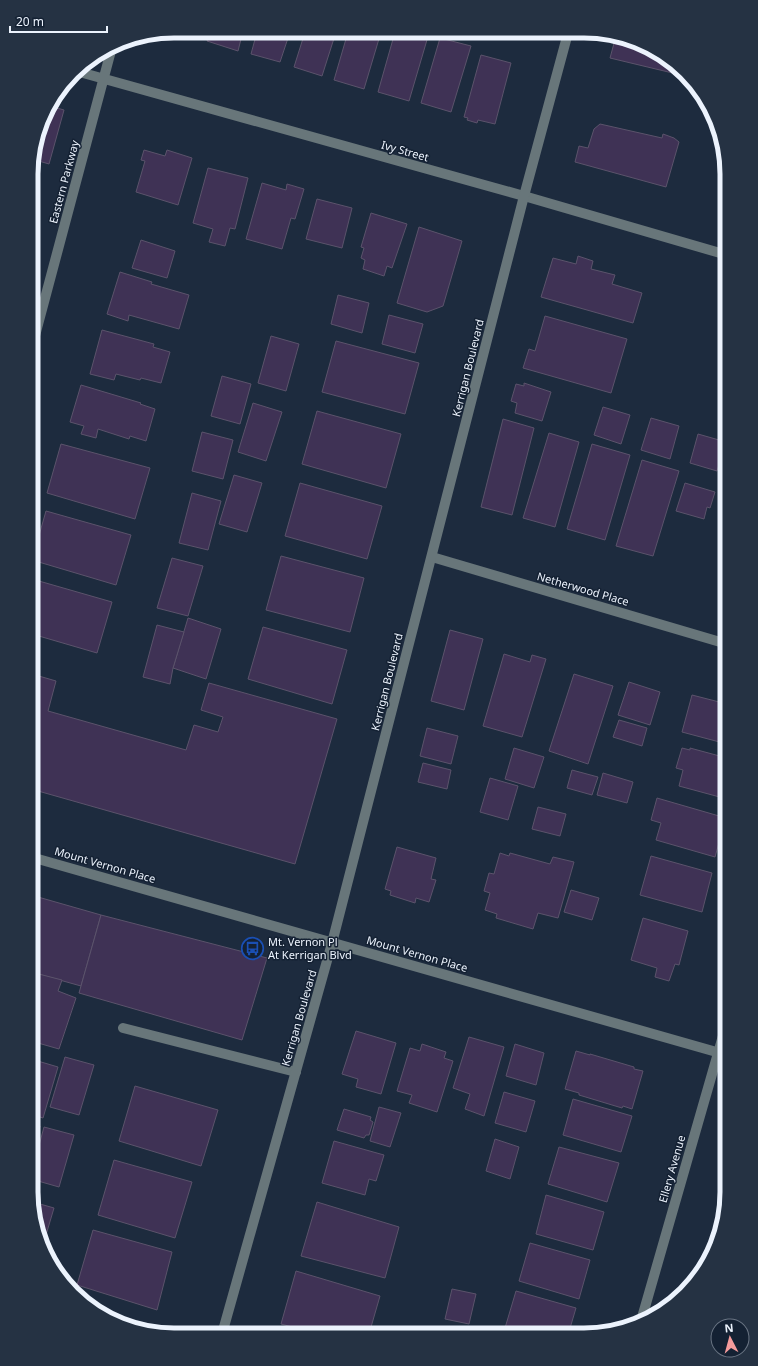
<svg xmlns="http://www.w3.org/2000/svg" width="758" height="1366" viewBox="0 0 758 1366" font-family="'Noto Sans',sans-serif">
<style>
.building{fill:#3f3255;stroke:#5b536b}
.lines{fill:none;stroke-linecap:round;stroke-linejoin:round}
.minor{stroke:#68767a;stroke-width:10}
.labels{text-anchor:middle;stroke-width:3;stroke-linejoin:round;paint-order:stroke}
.street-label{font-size:11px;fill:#ecf3fd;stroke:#142133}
.poi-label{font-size:11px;fill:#ecf3fd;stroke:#142133;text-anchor:start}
.rim{fill:none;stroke:#ecf3fd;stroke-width:5}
</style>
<rect width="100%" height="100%" fill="#1d2b3e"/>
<g class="building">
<path d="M 211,31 L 243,31 L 238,51 L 207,41 Z"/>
<path d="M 257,32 L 290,32 L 280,62 L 251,54 Z"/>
<path d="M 305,32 L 336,32 L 322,76 L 294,67 Z"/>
<path d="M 348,32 L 381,32 L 364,89 L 334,80 Z"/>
<path d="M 395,32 L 429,33 L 409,101 L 378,92 Z"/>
<path d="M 616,36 L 678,66 L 685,76 L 610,58 Z"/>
<path d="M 440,38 L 471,46 L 451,112 L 421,103 Z"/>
<path d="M 481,55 L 511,63 L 495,124 L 478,120 L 477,123 L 467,120 L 468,118 L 464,117 Z"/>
<path d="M 50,106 L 64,110 L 49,164 L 32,159 L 32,156 L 46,111 Z"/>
<path d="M 600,124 L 662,138 L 663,134 L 674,138 L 679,142 L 666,187 L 575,162 L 579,146 L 588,148 L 594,129 Z"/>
<path d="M 144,150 L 165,156 L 167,150 L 192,158 L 178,205 L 136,192 L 145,161 L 141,160 Z"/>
<path d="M 208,168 L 248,178 L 235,229 L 230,228 L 225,246 L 209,242 L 213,229 L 193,223 Z"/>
<path d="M 262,183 L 286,190 L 287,184 L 304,189 L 295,219 L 291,218 L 282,249 L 246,239 Z"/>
<path d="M 317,199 L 352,208 L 342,248 L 306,239 Z"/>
<path d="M 371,213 L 407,224 L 392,268 L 387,266 L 384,276 L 363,269 L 365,260 L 361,258 L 364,248 L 361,247 Z"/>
<path d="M 419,227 L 462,241 L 443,306 L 427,312 L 397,303 Z"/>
<path d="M 141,240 L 175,251 L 167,278 L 132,268 Z"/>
<path d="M 578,256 L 593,261 L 591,269 L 615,275 L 612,284 L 642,293 L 633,323 L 541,297 L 553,258 L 576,264 Z"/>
<path d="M 120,272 L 152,282 L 151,284 L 189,295 L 179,329 L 129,315 L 128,321 L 107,314 Z"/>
<path d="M 338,295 L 369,303 L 362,333 L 331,324 Z"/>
<path d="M 389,315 L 423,324 L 415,353 L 382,344 Z"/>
<path d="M 545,316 L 627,339 L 611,393 L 523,368 L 529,349 L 535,351 Z"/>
<path d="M 102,330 L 154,344 L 153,347 L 170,352 L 161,383 L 141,378 L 140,380 L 116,374 L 114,380 L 90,374 Z"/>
<path d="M 271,336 L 299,344 L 286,391 L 258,383 Z"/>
<path d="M 336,341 L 419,363 L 405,414 L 322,392 Z"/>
<path d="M 222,376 L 251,384 L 240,424 L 211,416 Z"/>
<path d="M 524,383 L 551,392 L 542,421 L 515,413 L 517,403 L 511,401 L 516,384 L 524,386 Z"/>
<path d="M 81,385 L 141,403 L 140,404 L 155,409 L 146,441 L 130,436 L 129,439 L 98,429 L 96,438 L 81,434 L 84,426 L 70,422 Z"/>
<path d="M 253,403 L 282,412 L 266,461 L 238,452 Z"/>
<path d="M 603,407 L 630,415 L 621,444 L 594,435 Z"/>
<path d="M 317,411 L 401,434 L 386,488 L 302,464 Z"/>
<path d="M 651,418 L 679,426 L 670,459 L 641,450 Z"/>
<path d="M 503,419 L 534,428 L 512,515 L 481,507 Z"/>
<path d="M 202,432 L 233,440 L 223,479 L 192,471 Z"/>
<path d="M 549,433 L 579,442 L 555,527 L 523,518 Z"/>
<path d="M 698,434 L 726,442 L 717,471 L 690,463 Z"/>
<path d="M 61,444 L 150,468 L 135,519 L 47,493 Z"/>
<path d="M 592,444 L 630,455 L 605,540 L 567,529 Z"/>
<path d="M 642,460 L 679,471 L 653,556 L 616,546 Z"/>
<path d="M 234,475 L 262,483 L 247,532 L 219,524 Z"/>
<path d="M 300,483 L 382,506 L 367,559 L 285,536 Z"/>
<path d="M 685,483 L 715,492 L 710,508 L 707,507 L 704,519 L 676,511 Z"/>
<path d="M 192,493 L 221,501 L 208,550 L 179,543 Z"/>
<path d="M 46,511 L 131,535 L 116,585 L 32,560 Z"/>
<path d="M 281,556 L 364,578 L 350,632 L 266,610 Z"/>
<path d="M 172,558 L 203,566 L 188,616 L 157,608 Z"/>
<path d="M 32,579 L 112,602 L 97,653 L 32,634 Z"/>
<path d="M 188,618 L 221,629 L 206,679 L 173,668 Z"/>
<path d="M 157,625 L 184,632 L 173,668 L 170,684 L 143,677 Z"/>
<path d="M 263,627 L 347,650 L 332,704 L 248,679 Z"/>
<path d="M 450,630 L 483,639 L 464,710 L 431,701 Z"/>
<path d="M 504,654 L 530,662 L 532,655 L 546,659 L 522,737 L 483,726 Z"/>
<path d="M 32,674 L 56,681 L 48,711 L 186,750 L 194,725 L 218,732 L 223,717 L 201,710 L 209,683 L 337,719 L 295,864 L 31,789 Z"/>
<path d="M 574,674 L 613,686 L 588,764 L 549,751 Z"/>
<path d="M 629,682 L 660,692 L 650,725 L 618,715 Z"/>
<path d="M 692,695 L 727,704 L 727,744 L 682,732 Z"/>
<path d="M 619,720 L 647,728 L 642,746 L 613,737 Z"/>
<path d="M 427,728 L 458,736 L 451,764 L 420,756 Z"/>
<path d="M 514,748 L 544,757 L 534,788 L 505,779 Z"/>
<path d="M 682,748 L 690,750 L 690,748 L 727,758 L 727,799 L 679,786 L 683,770 L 676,768 Z"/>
<path d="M 423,763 L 451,770 L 447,789 L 418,782 Z"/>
<path d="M 572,770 L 598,777 L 592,795 L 567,788 Z"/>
<path d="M 603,773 L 633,782 L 627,803 L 597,795 Z"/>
<path d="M 490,778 L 518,786 L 508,820 L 480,812 Z"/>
<path d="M 657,798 L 726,818 L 715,857 L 656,840 L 661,823 L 651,820 Z"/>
<path d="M 538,807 L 566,814 L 560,836 L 532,829 Z"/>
<path d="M 397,847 L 436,858 L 431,879 L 436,880 L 429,902 L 416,898 L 415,903 L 390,895 L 391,891 L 385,889 Z"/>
<path d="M 500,853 L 509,856 L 510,853 L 550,864 L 553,857 L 574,862 L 558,918 L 538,913 L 533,929 L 496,918 L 497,914 L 485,910 L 490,893 L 484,891 L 489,873 L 494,874 Z"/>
<path d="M 651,856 L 712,873 L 702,912 L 640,895 Z"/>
<path d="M 571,890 L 599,898 L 592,920 L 564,912 Z"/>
<path d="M 31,895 L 101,915 L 81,986 L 31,972 Z"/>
<path d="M 101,915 L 267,958 L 242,1040 L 79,993 Z"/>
<path d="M 643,918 L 688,931 L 679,965 L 675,964 L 669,981 L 655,977 L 657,968 L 631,960 Z"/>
<path d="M 31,972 L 62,980 L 58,991 L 76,998 L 59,1049 L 31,1041 Z"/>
<path d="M 356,1031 L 396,1043 L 381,1094 L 356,1087 L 358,1079 L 342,1074 Z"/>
<path d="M 469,1037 L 504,1047 L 484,1116 L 465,1109 L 470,1094 L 453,1088 Z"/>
<path d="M 422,1044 L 446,1052 L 444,1058 L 453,1061 L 437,1112 L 409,1103 L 412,1095 L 397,1091 L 410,1048 L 420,1051 Z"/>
<path d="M 515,1044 L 544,1053 L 536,1085 L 506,1076 Z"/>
<path d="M 576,1051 L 590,1055 L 590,1054 L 634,1067 L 634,1069 L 643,1071 L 632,1109 L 623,1106 L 622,1108 L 579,1095 L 579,1093 L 565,1089 Z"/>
<path d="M 65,1057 L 94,1065 L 79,1115 L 50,1107 Z"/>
<path d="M 31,1059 L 58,1067 L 43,1118 L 31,1114 Z"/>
<path d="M 135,1086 L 218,1110 L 201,1166 L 119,1141 Z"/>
<path d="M 504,1092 L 535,1101 L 526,1132 L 495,1123 Z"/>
<path d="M 573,1099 L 632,1116 L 621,1152 L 563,1135 Z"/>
<path d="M 379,1107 L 401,1113 L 390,1147 L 370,1141 Z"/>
<path d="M 344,1109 L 371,1117 L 370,1120 L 373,1122 L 369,1135 L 366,1135 L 364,1138 L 337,1130 Z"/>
<path d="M 31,1124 L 40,1126 L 31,1158 Z"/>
<path d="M 44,1127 L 74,1135 L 59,1187 L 31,1179 L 31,1175 Z"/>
<path d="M 495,1139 L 519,1147 L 510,1179 L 486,1171 Z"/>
<path d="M 334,1141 L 384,1155 L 376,1181 L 369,1179 L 365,1195 L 322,1183 Z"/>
<path d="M 559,1147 L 619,1163 L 607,1202 L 548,1184 Z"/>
<path d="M 114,1160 L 192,1182 L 175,1238 L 98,1215 Z"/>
<path d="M 546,1195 L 604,1212 L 593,1250 L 536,1234 Z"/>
<path d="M 33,1202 L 54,1208 L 43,1245 L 39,1238 Z"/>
<path d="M 317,1202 L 399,1227 L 385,1278 L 301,1256 Z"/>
<path d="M 93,1230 L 172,1252 L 157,1310 L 77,1285 Z"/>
<path d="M 530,1243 L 590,1260 L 579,1299 L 519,1281 Z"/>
<path d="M 296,1271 L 380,1296 L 369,1334 L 319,1334 L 281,1324 Z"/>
<path d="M 452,1289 L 476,1294 L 469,1324 L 445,1319 Z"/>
<path d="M 516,1291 L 576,1308 L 568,1335 L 531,1335 L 505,1328 Z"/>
<path d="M 96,1310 L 150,1326 L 149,1332 L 111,1320 Z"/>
</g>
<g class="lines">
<g class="minor">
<path d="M 76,71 L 524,196 L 727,255"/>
<path d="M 32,347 L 112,47"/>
<path d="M 432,557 L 727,644"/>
<path d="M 31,857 L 727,1055"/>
<path d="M 123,1028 L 296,1072"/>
<path d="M 641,1321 L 727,1022"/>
<path d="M 222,1334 L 332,943 L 524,196 L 568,33"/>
</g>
</g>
<defs>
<symbol id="bus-ring" viewBox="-11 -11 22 22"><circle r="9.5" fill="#142133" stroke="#1a4fb4" stroke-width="1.5"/><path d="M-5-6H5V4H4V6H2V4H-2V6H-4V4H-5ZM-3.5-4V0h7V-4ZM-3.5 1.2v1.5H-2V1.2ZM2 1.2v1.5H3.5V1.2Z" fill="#1a4fb4"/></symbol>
</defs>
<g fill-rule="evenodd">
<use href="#bus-ring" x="240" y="936" width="25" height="25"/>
</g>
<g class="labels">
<g class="street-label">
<text transform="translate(405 151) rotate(16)" y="4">Ivy Street</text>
<text transform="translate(64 182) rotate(-75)" y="4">Eastern Parkway</text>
<text transform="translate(468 368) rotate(-76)" y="4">Kerrigan Boulevard</text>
<text transform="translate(583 589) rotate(16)" y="4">Netherwood Place</text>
<text transform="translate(387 682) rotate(-76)" y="4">Kerrigan Boulevard</text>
<text transform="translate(105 865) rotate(16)" y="4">Mount Vernon Place</text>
<text transform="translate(417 954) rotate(16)" y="4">Mount Vernon Place</text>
<text transform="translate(299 1018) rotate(-74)" y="4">Kerrigan Boulevard</text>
<text transform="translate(672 1169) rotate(-74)" y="4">Ellery Avenue</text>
</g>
<g class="poi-label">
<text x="268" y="946">Mt. Vernon Pl<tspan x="268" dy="13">At Kerrigan Blvd</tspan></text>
</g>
</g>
<path d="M0 0H758V1366H0ZM174 38H584A136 136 0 0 1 720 174V1192A136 136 0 0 1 584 1328H174A136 136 0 0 1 38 1192V174A136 136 0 0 1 174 38Z" fill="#253243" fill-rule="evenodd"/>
<path class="rim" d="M174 38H584A136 136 0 0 1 720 174V1192A136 136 0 0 1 584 1328H174A136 136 0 0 1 38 1192V174A136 136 0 0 1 174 38Z"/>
<g transform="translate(730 1338) rotate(354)"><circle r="19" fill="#142133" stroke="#6a7584"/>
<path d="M0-3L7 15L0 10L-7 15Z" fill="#f59b9c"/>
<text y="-6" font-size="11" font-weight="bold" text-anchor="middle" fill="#ecf3fd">N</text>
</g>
<path d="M10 26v6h97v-6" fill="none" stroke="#ecf3fd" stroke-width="2"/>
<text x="16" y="26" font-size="12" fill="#ecf3fd" stroke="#142133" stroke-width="3" paint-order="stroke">20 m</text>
</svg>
